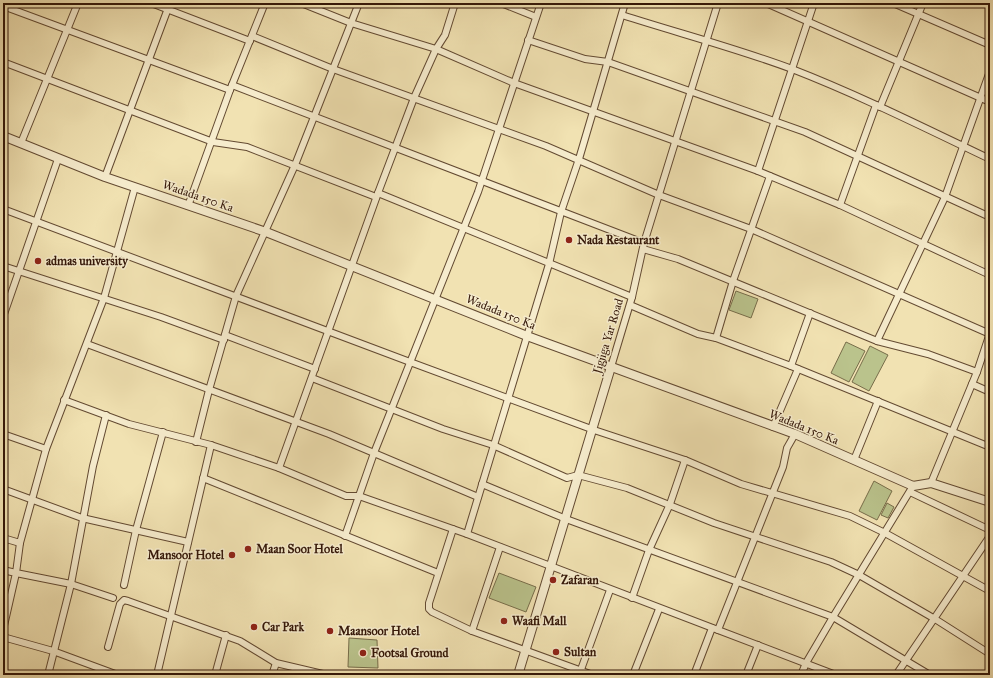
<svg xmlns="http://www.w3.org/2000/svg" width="993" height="678" viewBox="0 0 993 678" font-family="'IM FELL Great Primer',serif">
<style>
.green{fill:#bac38c;stroke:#776d4a}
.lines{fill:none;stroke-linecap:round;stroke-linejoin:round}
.minor-casing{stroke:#634a32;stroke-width:8}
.tertiary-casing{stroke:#634a32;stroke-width:10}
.minor{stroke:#f6eccd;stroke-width:6}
.tertiary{stroke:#f6eccd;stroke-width:8}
.poi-dot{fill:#8f2418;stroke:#f6eccd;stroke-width:1.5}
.labels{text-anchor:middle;stroke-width:3;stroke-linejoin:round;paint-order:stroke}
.street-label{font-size:12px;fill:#341708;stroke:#f6eccd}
.poi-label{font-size:12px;font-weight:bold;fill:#341708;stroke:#f6eccd;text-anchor:start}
</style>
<rect width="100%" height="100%" fill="#f1e2b2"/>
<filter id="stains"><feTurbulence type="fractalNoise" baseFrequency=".005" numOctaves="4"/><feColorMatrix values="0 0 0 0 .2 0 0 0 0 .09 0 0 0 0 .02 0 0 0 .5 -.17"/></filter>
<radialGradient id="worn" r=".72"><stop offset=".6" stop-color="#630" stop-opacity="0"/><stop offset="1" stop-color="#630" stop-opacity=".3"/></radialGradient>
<g class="green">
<path d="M 736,291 L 758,299 L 751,318 L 729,310 Z"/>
<path d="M 846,342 L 865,351 L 849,382 L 831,373 Z"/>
<path d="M 870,346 L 888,355 L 869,391 L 852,382 Z"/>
<path d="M 874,481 L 892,491 L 877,520 L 859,511 Z"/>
<path d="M 887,503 L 894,507 L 888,518 L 881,515 Z"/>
<path d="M 499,573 L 536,587 L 526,612 L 489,598 Z"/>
<path d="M 349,638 L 377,640 L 378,668 L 348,667 Z"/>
</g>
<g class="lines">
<defs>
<g id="minor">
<path d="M 151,3 L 250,41"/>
<path d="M 301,3 L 351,23 L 436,49 L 514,83 L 758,171 L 840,205 L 990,275"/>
<path d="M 501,3 L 536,17"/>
<path d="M 766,3 L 990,102"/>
<path d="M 893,3 L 990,45"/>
<path d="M 3,6 L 230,90"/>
<path d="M 622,15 C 678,33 736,48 792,69 C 859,95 925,128 990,159"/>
<path d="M 252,36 L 333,69 L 546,146 L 659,195 L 751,229 L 990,334"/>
<path d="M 528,40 L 585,59 L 608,62 L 805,132 L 990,217"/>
<path d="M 3,62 L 213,142 L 247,147 L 376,197"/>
<path d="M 232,85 L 644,243"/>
<path d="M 880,107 L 923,3"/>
<path d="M 21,143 L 78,3"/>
<path d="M 758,171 L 814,3"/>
<path d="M 105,177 L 170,3"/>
<path d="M 378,193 L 632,297"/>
<path d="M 840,205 L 876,105"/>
<path d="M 188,206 L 230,90 L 265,3"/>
<path d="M 3,209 L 410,362 L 594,430 L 685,460 L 741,484 L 850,516 L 885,533 L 990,591"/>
<path d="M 643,249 L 678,259 L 877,341 L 928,354 L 977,372"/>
<path d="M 3,266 L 161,317 L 224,340"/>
<path d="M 630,305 L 698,334 L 716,338 L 791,366 L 990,447"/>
<path d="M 3,317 L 58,159"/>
<path d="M 225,335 L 315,369"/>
<path d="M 716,338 L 733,281 L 770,176"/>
<path d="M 877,341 L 945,197 L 990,71"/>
<path d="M 87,344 L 329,434 L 478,497"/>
<path d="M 791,366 L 810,313"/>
<path d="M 611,367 L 632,297 L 644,243 L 718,3"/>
<path d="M 312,378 L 443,429 L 493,445 L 567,478 L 578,475 L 627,488 L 714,523 L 831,562 L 859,575 L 935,619 L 990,654"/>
<path d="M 972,384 L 990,392"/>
<path d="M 64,400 L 129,424 L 211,445 L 279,468 L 346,496 L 359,496 L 467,534 L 718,630"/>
<path d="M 773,427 L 798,369"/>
<path d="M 3,434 L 46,449"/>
<path d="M 795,434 L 787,448 L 783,467 L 718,630 L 836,675"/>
<path d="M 196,442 L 209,390 L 236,296 L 295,165 L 359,3"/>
<path d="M 854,460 L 878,401"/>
<path d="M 279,468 L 378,193 L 414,98 L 436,49 L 445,35 L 455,3"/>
<path d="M 203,478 L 438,573"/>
<path d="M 931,483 L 977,372 L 990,333"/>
<path d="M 482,484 L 566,519 L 833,617 L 930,675"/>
<path d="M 3,489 L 82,518 L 188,542"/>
<path d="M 910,492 L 990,530"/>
<path d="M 453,529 L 429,603 L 429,609 L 432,612 L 472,631 L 593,675"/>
<path d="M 467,534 L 549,264 L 561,212 L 579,159 L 625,3"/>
<path d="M 345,536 L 374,453 L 478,192 L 541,3"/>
<path d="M 3,538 L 20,543 L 46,449 L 104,298 L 135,187"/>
<path d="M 20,543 L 16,573 L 71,584 L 113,598"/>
<path d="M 3,570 L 16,573 L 3,630"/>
<path d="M 124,585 L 136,530 L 163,432"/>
<path d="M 632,598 L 649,550 L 670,504 L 685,460"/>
<path d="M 472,631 L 500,547"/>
<path d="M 3,637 L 53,651 L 118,675"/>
<path d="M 108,647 L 120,604 L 124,600 L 128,601 L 240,641 L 276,663 L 327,675"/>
<path d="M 48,675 L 71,584 L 93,466 L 106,415"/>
<path d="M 157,675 L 211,445"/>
<path d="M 215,675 L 226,635"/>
<path d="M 272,675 L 276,663"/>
<path d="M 579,675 L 610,590"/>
<path d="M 633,675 L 659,609"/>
<path d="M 694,675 L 712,628"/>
<path d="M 746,675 L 758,645"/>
<path d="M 801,675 L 806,663 L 833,617 L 913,486"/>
<path d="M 896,675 L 990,536"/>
</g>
<g id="tertiary">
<path d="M 3,136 L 105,177 L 266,232 L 527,336 L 795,434 L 913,486 L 931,483 L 990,502"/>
<path d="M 518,675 L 611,367"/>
</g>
</defs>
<use href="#minor" class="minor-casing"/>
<use href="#tertiary" class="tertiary-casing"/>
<use href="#minor" class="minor"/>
<use href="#tertiary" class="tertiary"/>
</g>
<g class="poi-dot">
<circle cx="569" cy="240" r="4"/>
<circle cx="38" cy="261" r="4"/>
<circle cx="248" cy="549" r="4"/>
<circle cx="232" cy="555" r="4"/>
<circle cx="553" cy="580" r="4"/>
<circle cx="504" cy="621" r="4"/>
<circle cx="254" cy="627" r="4"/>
<circle cx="330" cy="631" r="4"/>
<circle cx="556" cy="652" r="4"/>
<circle cx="363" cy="653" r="4"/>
</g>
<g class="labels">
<g class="street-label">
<text transform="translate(198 196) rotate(19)" y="4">Wadada 150 Ka</text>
<text transform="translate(501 312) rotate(22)" y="4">Wadada 150 Ka</text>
<text transform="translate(608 336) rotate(-73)" y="4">Jigjiga Yar Road</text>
<text transform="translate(804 427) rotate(22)" y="4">Wadada 150 Ka</text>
</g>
<g class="poi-label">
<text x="577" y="244">Nada Restaurant</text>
<text x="46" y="265">admas university</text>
<text x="256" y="553">Maan Soor Hotel</text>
<text x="224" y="559" text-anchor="end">Mansoor Hotel</text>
<text x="561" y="584">Zafaran</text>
<text x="512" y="625">Waafi Mall</text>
<text x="262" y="631">Car Park</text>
<text x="338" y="635">Maansoor Hotel</text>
<text x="564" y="656">Sultan</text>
<text x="371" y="657">Footsal Ground</text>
</g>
</g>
<rect width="993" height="678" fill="none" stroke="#f1e2b2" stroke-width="16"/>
<rect x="4" y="4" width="985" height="670" fill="none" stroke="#341708" stroke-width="2"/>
<rect x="8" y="8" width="977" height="662" fill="none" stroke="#341708"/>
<rect width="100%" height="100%" filter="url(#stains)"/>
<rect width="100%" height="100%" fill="url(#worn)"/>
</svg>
